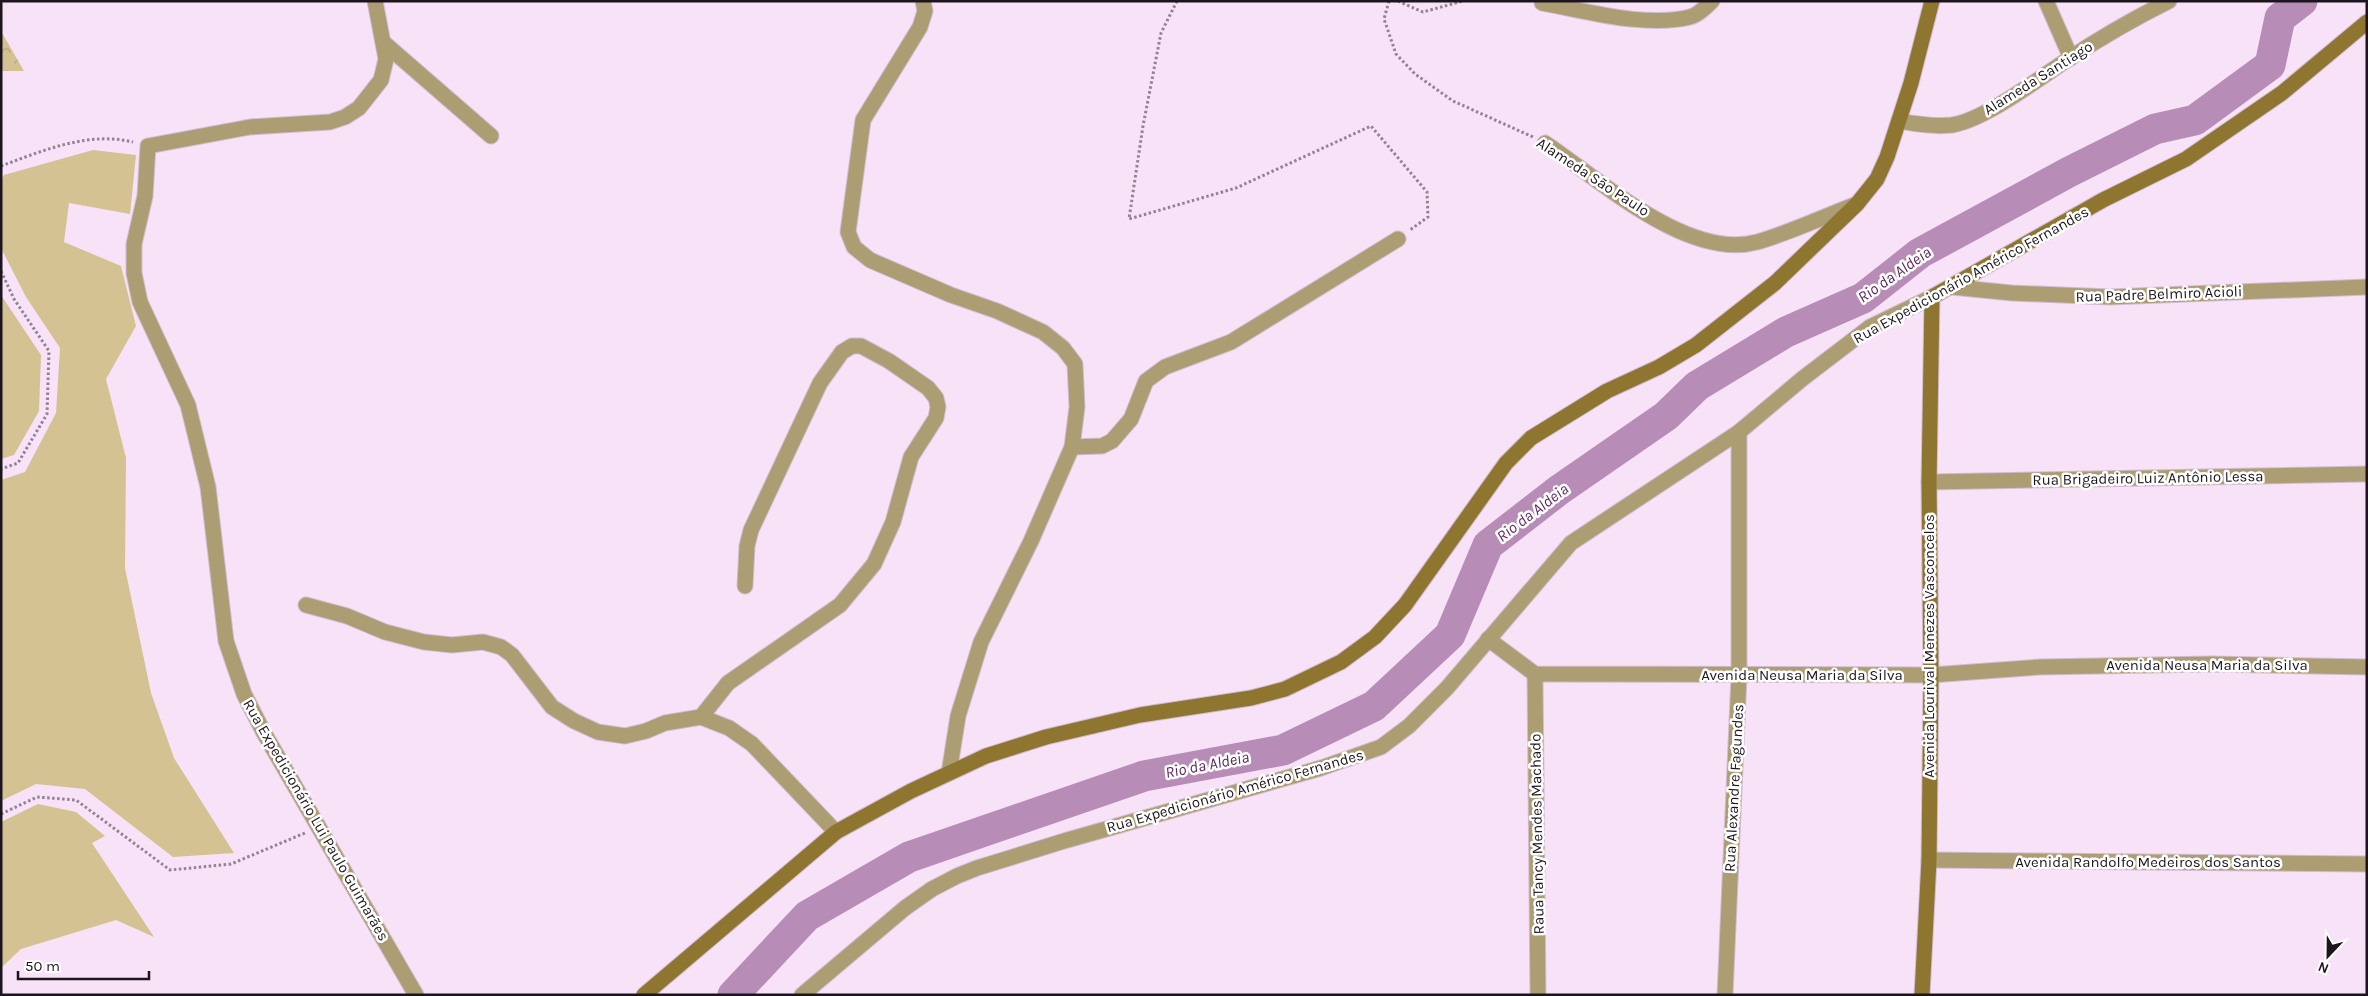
<svg xmlns="http://www.w3.org/2000/svg" width="2368" height="996" viewBox="0 0 2368 996" font-family="Karla,sans-serif">
<style>
.green{fill:#d4c292}
.forest{fill:url(#forest-crowns)}
.lines{fill:none;stroke-linecap:round;stroke-linejoin:round}
.river{stroke:#b78db8;stroke-width:31}
.street-casing{stroke:#d1bdd1;stroke-width:17}
.secondary-casing{stroke:#d1bdd1;stroke-width:17}
.path{stroke:#928292;stroke-width:3;stroke-dasharray:2.5 2.5;stroke-linecap:butt}
.street{stroke:#ac9d72;stroke-width:15}
.secondary{stroke:#8e7631;stroke-width:15}
.labels{text-anchor:middle;stroke-width:5;stroke-linejoin:round;paint-order:stroke}
.street-label{font-size:15px;fill:#1d151d;stroke:#fff}
.water-label{font-size:16px;font-style:italic;fill:#5c285e;stroke:#fff}
</style>
<defs>
<pattern id="forest-crowns" width="20" height="18" patternUnits="userSpaceOnUse" patternTransform="scale(1.25)"><rect width="20" height="18" fill="#d4c292"/><path d="M2 6a3 3 0 1 1 6 0M12 15a3 3 0 1 1 6 0" fill="none" stroke="#b6a67d"/></pattern>
</defs>
<rect width="100%" height="100%" fill="#f8e2f8"/>
<g class="green">
<path d="M 93,150 L 136,155 L 130,214 L 69,203 L 64,242 L 121,266 L 136,326 L 106,379 L 126,458 L 125,568 L 151,693 L 174,758 L 234,853 L 173,857 L 85,789 L 36,784 L 1,801 L 1,480 L 25,472 L 56,413 L 60,348 L 26,297 L 1,248 L 1,179 L 4,175 Z"/>
<path d="M 1,295 L 41,355 L 39,411 L 14,455 L 1,459 Z"/>
<path d="M 38,804 L 76,812 L 105,836 L 92,843 L 154,937 L 116,920 L 21,949 L 1,968 L 1,822 Z"/>
</g>
<path class="forest" d="M 1,31 L 24,71 L 1,71 Z"/>
<g class="lines">
<path class="river" d="M 733,995 L 807,916 L 909,857 L 1144,776 L 1283,750 L 1374,706 L 1450,635 L 1488,545 L 1559,490 L 1666,416 L 1697,386 L 1786,332 L 1863,298 L 1920,253 L 2069,172 L 2155,129 L 2195,120 L 2270,65 L 2280,18 L 2302,1"/>
<defs>
<g id="street">
<path d="M 375,1 L 386,59 L 381,80 L 359,108 L 345,117 L 330,122 L 250,127 L 148,146 L 145,196 L 134,244 L 134,273 L 140,302 L 188,405 L 208,487 L 226,641 L 244,694 L 264,733 L 416,995"/>
<path d="M 923,1 L 925,11 L 920,27 L 863,120 L 848,232 L 854,247 L 870,260 L 951,295 L 997,311 L 1043,332 L 1063,348 L 1075,364 L 1077,407 L 1072,447 L 1031,541 L 981,642 L 958,716 L 949,773"/>
<path d="M 2046,1 L 2071,58"/>
<path d="M 1542,3 C 1587,11 1645,28 1690,17 C 1698,15 1706,7 1712,1"/>
<path d="M 384,43 L 491,136"/>
<path d="M 1899,121 C 1916,124 1934,127 1952,125 C 1985,120 2041,77 2070,58 C 2102,37 2135,18 2169,1"/>
<path d="M 1545,143 C 1599,179 1688,261 1757,242 C 1789,233 1825,216 1857,204"/>
<path d="M 1952,287 L 2012,293 L 2110,297 L 2367,287"/>
<path d="M 1072,447 L 1102,446 L 1112,441 L 1131,419 L 1146,381 L 1165,367 L 1231,342 L 1398,239"/>
<path d="M 1929,482 L 2367,474"/>
<path d="M 306,605 L 347,616 L 385,632 L 424,642 L 452,645 L 483,642 L 501,647 L 512,655 L 552,707 L 574,721 L 598,732 L 625,736 L 646,731 L 665,723 L 701,717 L 729,728 L 752,744 L 836,832"/>
<path d="M 1488,639 L 1535,674 L 1931,675 L 2040,667 L 2212,664 L 2367,667"/>
<path d="M 1535,674 L 1538,995"/>
<path d="M 701,717 L 728,683 L 840,605 L 874,564 L 893,522 L 911,457 L 936,418 L 938,407 L 936,398 L 928,388 L 889,361 L 861,346 L 852,346 L 842,352 L 820,383 L 751,530 L 747,546 L 745,586"/>
<path d="M 1929,860 L 2367,864"/>
<path d="M 802,995 L 905,908 L 932,889 L 957,876 L 977,868 L 1064,841 L 1321,768 L 1381,747 L 1409,726 L 1447,688 L 1571,543 L 1739,432 L 1802,379 L 1870,327 L 1932,297"/>
<path d="M 1725,995 L 1739,676 L 1739,432"/>
</g>
<g id="secondary">
<path d="M 644,995 L 836,832 L 911,791 L 986,756 L 1046,737 L 1140,715 L 1251,698 L 1285,689 L 1341,662 L 1375,637 L 1405,605 L 1506,463 L 1531,438 L 1607,391 L 1659,367 L 1696,345 L 1775,283 L 1857,204 L 1877,179 L 1887,157 L 1911,83 L 1932,1"/>
<path d="M 1922,995 L 1929,860 L 1931,675 L 1929,482 L 1932,297 L 2103,200 L 2186,159 L 2282,93 L 2367,22"/>
</g>
</defs>
<use href="#street" class="street-casing"/>
<use href="#secondary" class="secondary-casing"/>
<g class="path">
<path d="M 1177,1 L 1161,33 L 1143,126 L 1129,219 L 1236,188 L 1371,126 L 1427,192 L 1428,217 L 1410,230"/>
<path d="M 1389,1 L 1384,19 L 1396,54 L 1415,74 L 1453,101 L 1533,137"/>
<path d="M 1398,1 L 1423,12 L 1463,1"/>
<path d="M 1,166 C 42,151 88,131 133,142"/>
<path d="M 1,271 L 14,299 L 49,351 L 47,414 L 18,463 L 1,469"/>
<path d="M 1,814 L 37,797 L 76,800 L 170,870 L 231,864 L 305,833"/>
</g>
<use href="#street" class="street"/>
<use href="#secondary" class="secondary"/>
</g>
<g class="labels">
<g class="street-label">
<text transform="translate(2038 78) rotate(-32)" y="5">Alameda Santiago</text>
<text transform="translate(1593 177) rotate(33)" y="5">Alameda São Paulo</text>
<text transform="translate(1971 275) rotate(-29)" y="5">Rua Expedicionário Américo Fernandes</text>
<text transform="translate(2159 294) rotate(-2)" y="5">Rua Padre Belmiro Acioli</text>
<text transform="translate(2148 478) rotate(-1)" y="5">Rua Brigadeiro Luiz Antônio Lessa</text>
<text transform="translate(1929 646) rotate(-90)" y="5">Avenida Lourival Menezes Vasconcelos</text>
<text x="2207" y="670">Avenida Neusa Maria da Silva</text>
<text x="1802" y="680">Avenida Neusa Maria da Silva</text>
<text transform="translate(1734 788) rotate(-87)" y="5">Rua Alexandre Fagundes</text>
<text transform="translate(1235 791) rotate(-16)" y="5">Rua Expedicionário Américo Fernandes</text>
<text transform="translate(316 820) rotate(60)" y="5">Rua Expedicionário Lui Paulo Guimarães</text>
<text transform="translate(1537 834) rotate(-91)" y="5">Raua Tancy Mendes Machado</text>
<text x="2148" y="867">Avenida Randolfo Medeiros dos Santos</text>
</g>
<g class="water-label">
<text transform="translate(1894 274) rotate(-35)" y="6">Rio da Aldeia</text>
<text transform="translate(1532 512) rotate(-37)" y="6">Rio da Aldeia</text>
<text transform="translate(1207 764) rotate(-11)" y="6">Rio da Aldeia</text>
</g>
</g>
<rect width="2368" height="996" fill="none" stroke="#1d151d" stroke-width="5"/>
<g transform="translate(2328 956) rotate(202)" stroke="#ffffff" stroke-width="4" paint-order="stroke">
<path d="M0-4L9 19L0 12L-9 19Z" fill="#1d151d"/>
<text y="-8" font-size="14" font-weight="bold" text-anchor="middle" fill="#1d151d">N</text>
</g>
<path d="M18 971v8h131v-8" fill="none" stroke="#1d151d" stroke-width="2.5"/>
<text x="25" y="971" font-size="15" fill="#1d151d" stroke="#ffffff" stroke-width="4" paint-order="stroke">50 m</text>
</svg>
